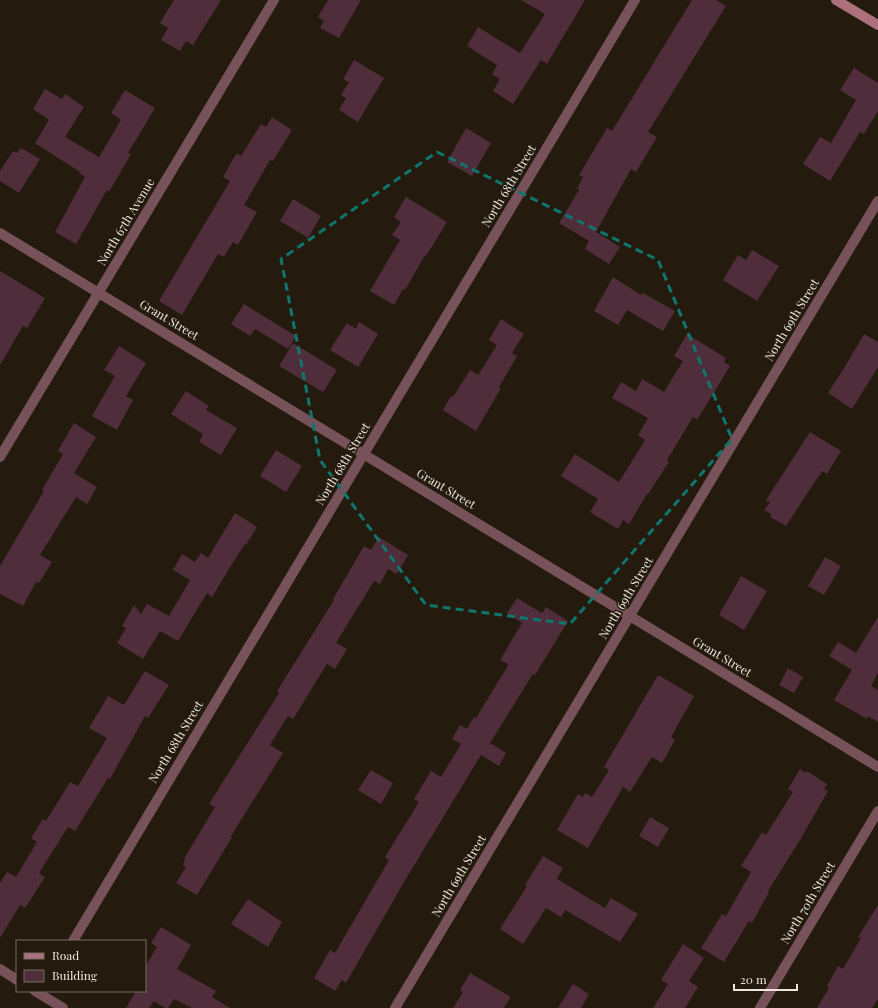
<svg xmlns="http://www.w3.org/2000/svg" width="878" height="1008" viewBox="0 0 878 1008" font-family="'Playfair Display',serif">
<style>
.building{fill:#4f2d3b}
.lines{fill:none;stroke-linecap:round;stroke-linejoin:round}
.minor{stroke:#78525a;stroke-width:10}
.secondary{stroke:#ad717d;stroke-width:10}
.marked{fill:none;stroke:#0f766e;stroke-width:3;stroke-dasharray:8 5;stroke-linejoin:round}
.labels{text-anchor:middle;stroke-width:3;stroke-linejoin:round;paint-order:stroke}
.street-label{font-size:12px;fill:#ede6de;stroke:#241a0e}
</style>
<rect width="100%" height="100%" fill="#241a0e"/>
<g class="building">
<path d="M 174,0 L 221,0 L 193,45 L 186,41 L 180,51 L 161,40 L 168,28 L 160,23 Z"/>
<path d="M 328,0 L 361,0 L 339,38 L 320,28 L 324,21 L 318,17 Z"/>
<path d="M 521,0 L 585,0 L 547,64 L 541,60 L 513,104 L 493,91 L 500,79 L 492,74 L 497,65 L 467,46 L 478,27 L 520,53 L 545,14 Z"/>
<path d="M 692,0 L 716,0 L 726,6 L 648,132 L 657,137 L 636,172 L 631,169 L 596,232 L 620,247 L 609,264 L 585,249 L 589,241 L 559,223 L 579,190 L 577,189 L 583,177 L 579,175 L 607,128 L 612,131 Z"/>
<path d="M 354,60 L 384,78 L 358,122 L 339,110 L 346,98 L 341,95 L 349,82 L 343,79 Z"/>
<path d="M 854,68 L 878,83 L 878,111 L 864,134 L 860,132 L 830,181 L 803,164 L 820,137 L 831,143 L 856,100 L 840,90 Z"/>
<path d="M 45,89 L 62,99 L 65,94 L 84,107 L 65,137 L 99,157 L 121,120 L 111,113 L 125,90 L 155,108 L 128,153 L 131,154 L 109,192 L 107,190 L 76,244 L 55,232 L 85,177 L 79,173 L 80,172 L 35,143 L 49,120 L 33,109 Z"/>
<path d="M 272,117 L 292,130 L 273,161 L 270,160 L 244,205 L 257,212 L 238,245 L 233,242 L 224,257 L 218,254 L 182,315 L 159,301 L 230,181 L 223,177 L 232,161 L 237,153 L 241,156 L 261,124 L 266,127 Z"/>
<path d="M 466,128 L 491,143 L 472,176 L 447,162 Z"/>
<path d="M 21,148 L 40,159 L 19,193 L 0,181 L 0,171 L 13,151 L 17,153 Z"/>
<path d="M 406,197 L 447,222 L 426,256 L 425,255 L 405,290 L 403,289 L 394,305 L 370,291 L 400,240 L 392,235 L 401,222 L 394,217 Z"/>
<path d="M 293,199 L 321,216 L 308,238 L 280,221 Z"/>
<path d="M 752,250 L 779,266 L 757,301 L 723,280 L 738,255 L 746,260 Z"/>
<path d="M 0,271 L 45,298 L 27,328 L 23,326 L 0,365 Z"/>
<path d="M 613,277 L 641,295 L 643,293 L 675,311 L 663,331 L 627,310 L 618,325 L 594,311 Z"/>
<path d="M 244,304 L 296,336 L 288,349 L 255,329 L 250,336 L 231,324 Z"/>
<path d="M 501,319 L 524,334 L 512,353 L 517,356 L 499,387 L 501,388 L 476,431 L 443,410 L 451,396 L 453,397 L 470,370 L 478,375 L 497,345 L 489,340 Z"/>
<path d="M 359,322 L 378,334 L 358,367 L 330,350 L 347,323 L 356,329 Z"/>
<path d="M 687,334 L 726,358 L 724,362 L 730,366 L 697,420 L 693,417 L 667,460 L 669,462 L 648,494 L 647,494 L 629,524 L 623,520 L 618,529 L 590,512 L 598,499 L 561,476 L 575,454 L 619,482 L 645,440 L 638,435 L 648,418 L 612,398 L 621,382 L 636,391 L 642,379 L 664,392 L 683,361 L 674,356 Z"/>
<path d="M 864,334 L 878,342 L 878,367 L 852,409 L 828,393 L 846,365 Z"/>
<path d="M 293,343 L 337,370 L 323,392 L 279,366 Z"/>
<path d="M 119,346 L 146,363 L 126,396 L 133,400 L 117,430 L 92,416 L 115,376 L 104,370 Z"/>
<path d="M 186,391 L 209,406 L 206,410 L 237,428 L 221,455 L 199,442 L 203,434 L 171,414 Z"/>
<path d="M 74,423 L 96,437 L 74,473 L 97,487 L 87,504 L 76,497 L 40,555 L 52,562 L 39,583 L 36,582 L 23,606 L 0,594 L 0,566 L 44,491 L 42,490 L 63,454 L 58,451 Z"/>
<path d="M 810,432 L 841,451 L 827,474 L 823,471 L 816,480 L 786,526 L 770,517 L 771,514 L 764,510 L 770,502 L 766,500 Z"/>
<path d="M 276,450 L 302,466 L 286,492 L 260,476 Z"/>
<path d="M 235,513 L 257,527 L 246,545 L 245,544 L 237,556 L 212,597 L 207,593 L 178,641 L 160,631 L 143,659 L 117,643 L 126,628 L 122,626 L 134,605 L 141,614 L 147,604 L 169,616 L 190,580 L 173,570 L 182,554 L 195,562 L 201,553 L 208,558 Z"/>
<path d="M 379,537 L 408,555 L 397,574 L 388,569 L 380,584 L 374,581 L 336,643 L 347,649 L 335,669 L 327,664 L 293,719 L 288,716 L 270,745 L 283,753 L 231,836 L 232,837 L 197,895 L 176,883 L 186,867 L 183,866 L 185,857 L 215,807 L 209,804 L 279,693 L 277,691 L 334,600 L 333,599 L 364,546 L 371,550 Z"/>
<path d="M 825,557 L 841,566 L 824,595 L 808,586 Z"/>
<path d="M 741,576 L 767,591 L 744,630 L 719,615 Z"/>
<path d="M 517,598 L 542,613 L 546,607 L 568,621 L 535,675 L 533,674 L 490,743 L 506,753 L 499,766 L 481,755 L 404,882 L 346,983 L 342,980 L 335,991 L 314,978 L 330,950 L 335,953 L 389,860 L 385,857 L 419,802 L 414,799 L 431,771 L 441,777 L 461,744 L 452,739 L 460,725 L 467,729 L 474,717 L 476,718 L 507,667 L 508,664 L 500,660 L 522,623 L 507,613 Z"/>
<path d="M 878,617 L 878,673 L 871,686 L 878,690 L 878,722 L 868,716 L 867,719 L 834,700 L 852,670 L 829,656 L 838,642 L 856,653 Z"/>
<path d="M 788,668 L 803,677 L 794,693 L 779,685 Z"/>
<path d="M 145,671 L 169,685 L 148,718 L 145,716 L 110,779 L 108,778 L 75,831 L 68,827 L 39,873 L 45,877 L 31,899 L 25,908 L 20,905 L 0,938 L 0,883 L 7,872 L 16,877 L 37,842 L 31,838 L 43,819 L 46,821 L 70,782 L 78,786 L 107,738 L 89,728 L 108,696 L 124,705 Z"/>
<path d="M 658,675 L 694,696 L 671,737 L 675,740 L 662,763 L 652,757 L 630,792 L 623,787 L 588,848 L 557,830 L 578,794 L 583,797 L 585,793 L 592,797 L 609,770 L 604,767 Z"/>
<path d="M 800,769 L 806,773 L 807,771 L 827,784 L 824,789 L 828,791 L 800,840 L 768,891 L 769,892 L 752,923 L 749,921 L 724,962 L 701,948 L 722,914 L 726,916 L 751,872 L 741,866 L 762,832 L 766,835 L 793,792 L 788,789 Z"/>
<path d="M 371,770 L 393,783 L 381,804 L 358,790 Z"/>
<path d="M 650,817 L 669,828 L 658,847 L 639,836 Z"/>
<path d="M 543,856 L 563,868 L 557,879 L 605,908 L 611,898 L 638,914 L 620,942 L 565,910 L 561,917 L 546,908 L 523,944 L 500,929 L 527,886 L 525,885 Z"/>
<path d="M 248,899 L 282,922 L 268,947 L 231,924 Z"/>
<path d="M 878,905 L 878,999 L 872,1008 L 817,1008 L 829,988 L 827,986 L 838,966 L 843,969 L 861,938 L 858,937 Z"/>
<path d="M 161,927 L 191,945 L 177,969 L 216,991 L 212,997 L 230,1008 L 192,1008 L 174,999 L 168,1008 L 165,1008 L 154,1001 L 149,1008 L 126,1008 L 136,991 L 145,991 L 145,967 L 157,947 L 151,943 Z"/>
<path d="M 683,944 L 704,958 L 689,981 L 698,987 L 685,1008 L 653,1008 L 668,984 L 661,980 Z"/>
<path d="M 470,973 L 511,997 L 504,1008 L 453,1008 L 463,992 L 460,990 Z"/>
<path d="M 573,984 L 589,994 L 581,1008 L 558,1008 Z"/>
</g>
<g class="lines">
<g class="minor">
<path d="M 0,233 L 878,767"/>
<path d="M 0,457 L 274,0"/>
<path d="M 73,941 L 635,0"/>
<path d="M 0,969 L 17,980"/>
<path d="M 35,991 L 63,1008"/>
<path d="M 395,1008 L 878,201"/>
<path d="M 760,1008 L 878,811"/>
</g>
<path class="secondary" d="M 836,0 L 878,25"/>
</g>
<path class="marked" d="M 437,152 L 658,260 L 732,439 L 570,624 L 426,605 L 320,460 L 281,259 Z"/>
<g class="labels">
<g class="street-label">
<text transform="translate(509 186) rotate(-59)" y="4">North 68th Street</text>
<text transform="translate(126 222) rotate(-59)" y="4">North 67th Avenue</text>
<text transform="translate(169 320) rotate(31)" y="4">Grant Street</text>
<text transform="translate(792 320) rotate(-59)" y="4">North 69th Street</text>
<text transform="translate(343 464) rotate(-59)" y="4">North 68th Street</text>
<text transform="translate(446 489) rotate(31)" y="4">Grant Street</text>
<text transform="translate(626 598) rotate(-59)" y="4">North 69th Street</text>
<text transform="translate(722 657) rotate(31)" y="4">Grant Street</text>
<text transform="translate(176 742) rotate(-59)" y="4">North 68th Street</text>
<text transform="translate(459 876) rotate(-59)" y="4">North 69th Street</text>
<text transform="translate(808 903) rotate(-59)" y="4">North 70th Street</text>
</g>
</g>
<rect x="16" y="940" width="130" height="52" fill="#241a0e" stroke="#746c61"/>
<rect x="24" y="953" width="20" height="6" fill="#ad717d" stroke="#746c61"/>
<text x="52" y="960" font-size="12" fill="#ede6de">Road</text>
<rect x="24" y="970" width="20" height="12" fill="#4f2d3b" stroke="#746c61"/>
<text x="52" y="980" font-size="12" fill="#ede6de">Building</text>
<path d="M734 984v6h63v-6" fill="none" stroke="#ede6de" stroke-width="2"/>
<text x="740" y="984" font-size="12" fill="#ede6de" stroke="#241a0e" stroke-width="3" paint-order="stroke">20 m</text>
</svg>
